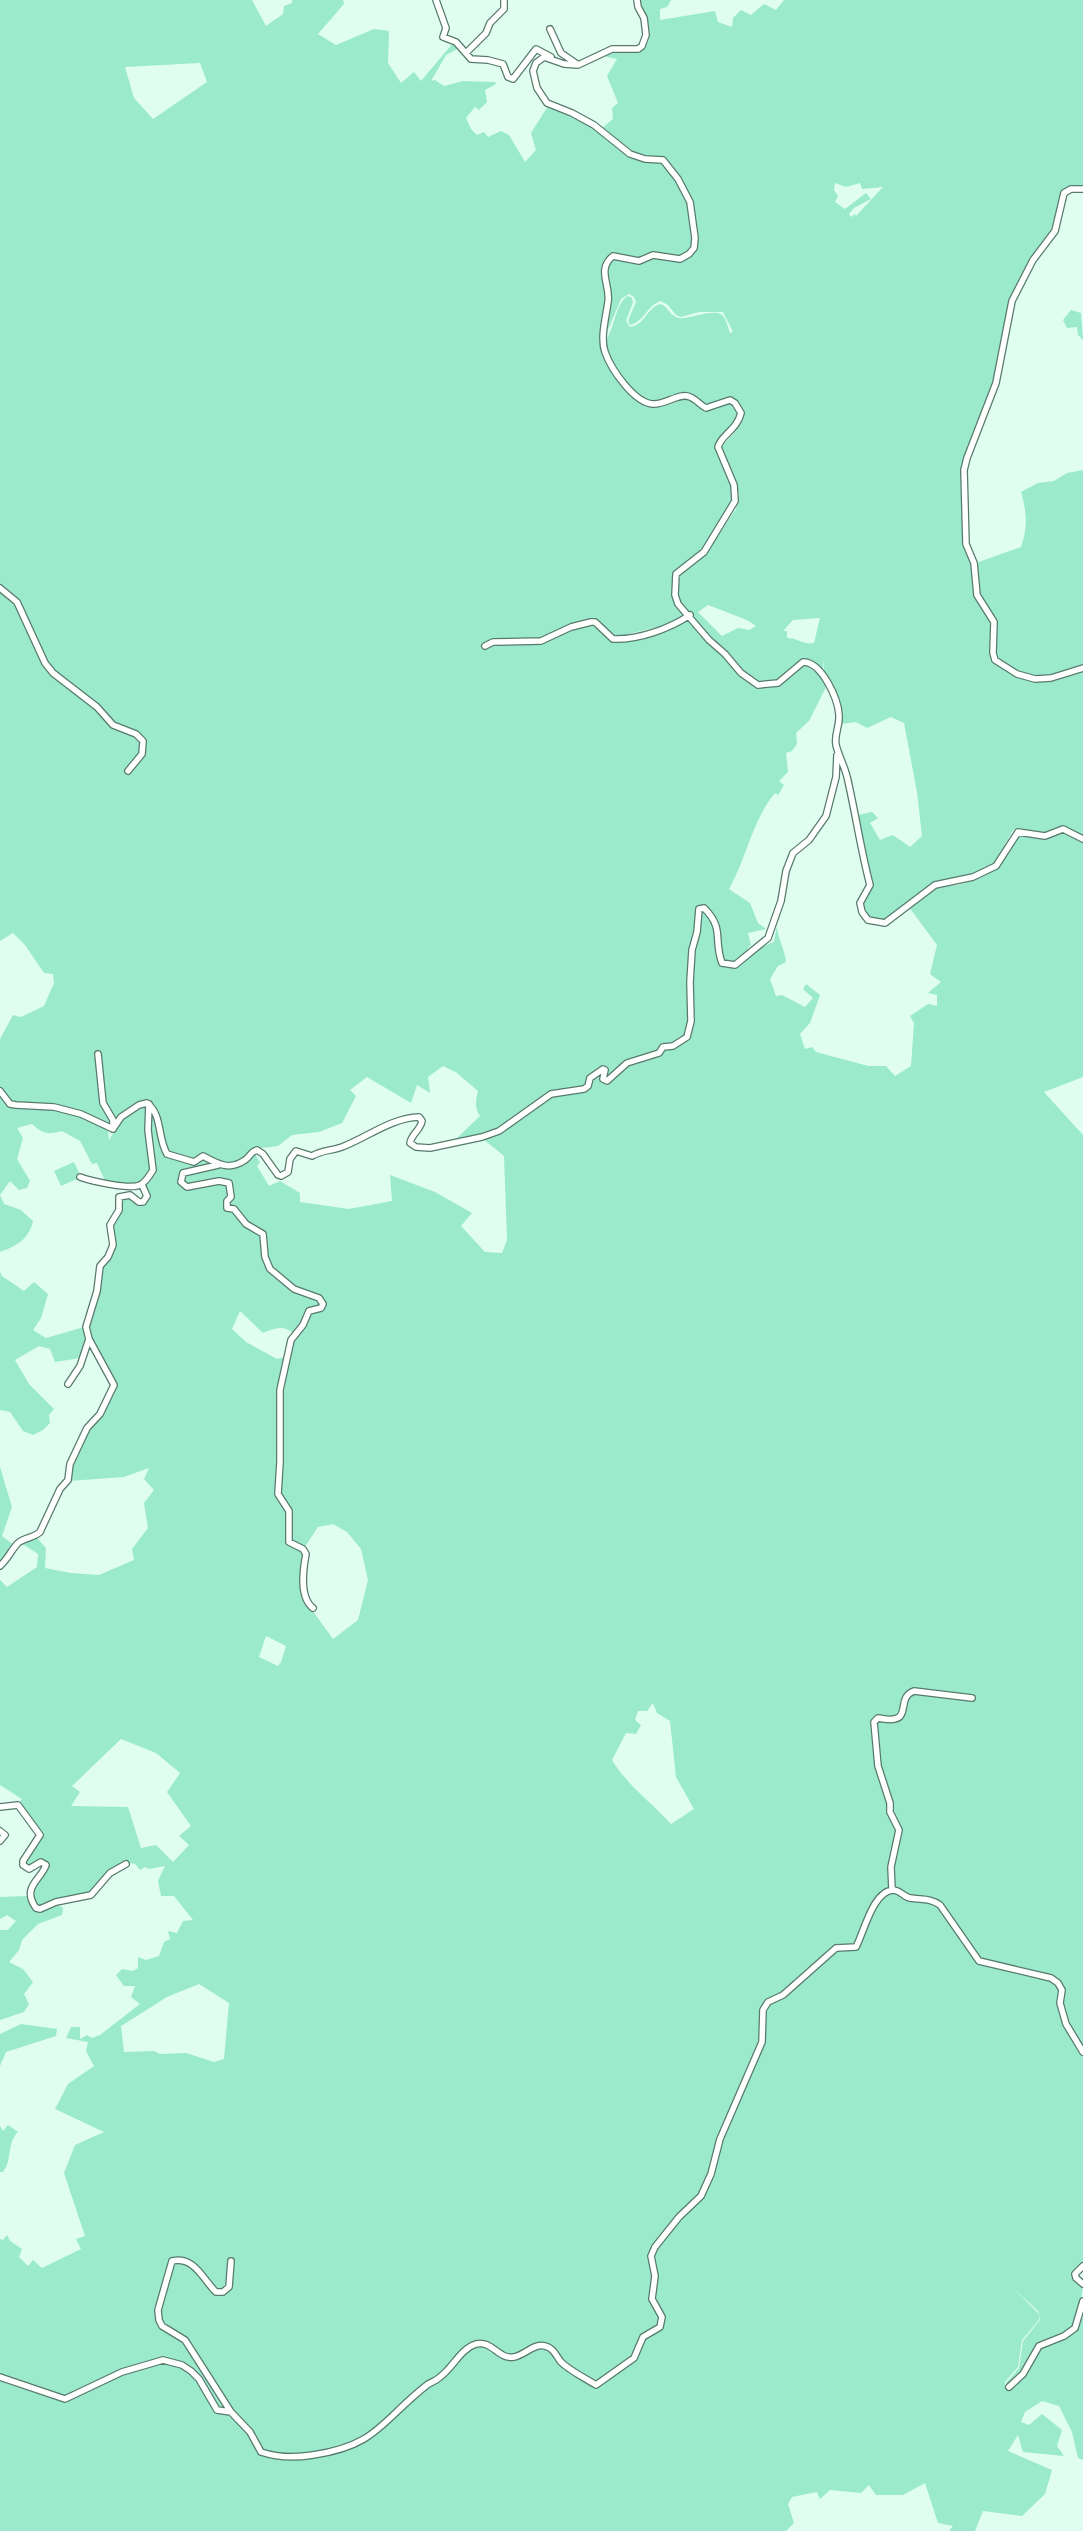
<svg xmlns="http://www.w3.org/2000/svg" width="1083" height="2531" viewBox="0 0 1083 2531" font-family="Raleway,sans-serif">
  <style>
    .green { fill: #9aeacb; fill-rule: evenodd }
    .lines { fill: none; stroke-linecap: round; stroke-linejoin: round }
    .minor-casing { stroke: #577a6c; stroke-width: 8 }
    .minor { stroke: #fff; stroke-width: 5.5 }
  </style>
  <rect width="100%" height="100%" fill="#dffef0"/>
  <!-- green -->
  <path class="green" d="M 0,0 L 252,0 L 266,26 L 283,14 L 284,6 L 292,3 L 292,0 L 343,0 L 344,4 L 318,34 L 336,45 L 374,29 L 389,31 L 388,63 L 401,83 L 414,72 L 421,81 L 453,43 L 459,48 L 446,55 L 431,81 L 435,80 L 444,86 L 463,81 L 495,82 L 496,84 L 485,90 L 487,102 L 479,110 L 475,107 L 466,118 L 471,129 L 477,135 L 484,132 L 488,137 L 501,131 L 509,135 L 525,162 L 536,150 L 531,133 L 548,106 L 593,128 L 629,156 L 662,163 C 684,185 695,216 692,247 L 679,256 C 671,256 662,252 653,252 C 645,252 640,259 632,258 C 624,257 618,250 610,255 C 594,265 605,283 606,297 C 608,311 600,327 601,342 C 602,363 630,405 652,407 C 663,408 675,402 685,399 C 707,403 695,420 727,403 L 731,404 L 738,413 C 735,428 718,433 715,447 L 731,486 L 732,500 L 702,551 L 673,573 L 673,595 L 686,616 L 674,623 L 616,637 L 655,635 L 688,618 L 707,643 L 723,656 L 739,675 L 758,688 L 780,685 L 804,665 L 818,673 L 826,687 L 809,721 L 796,733 L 797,744 L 792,751 L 786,753 L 788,772 L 779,781 L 784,785 L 778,795 L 775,793 C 752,821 747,857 729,889 L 750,903 L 758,923 L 766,929 L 748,933 L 751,945 L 748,948 L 748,953 L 735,963 L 723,961 C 714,937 728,929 705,906 L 701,906 L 696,911 L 689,1021 L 685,1036 L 659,1050 L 626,1061 L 606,1080 L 606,1068 L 584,1087 L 551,1092 L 498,1130 L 454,1141 L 480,1116 C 474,1108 476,1099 478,1091 L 457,1073 L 443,1066 L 428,1077 L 430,1093 L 417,1085 L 411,1103 L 367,1077 L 350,1090 L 356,1096 L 342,1123 L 319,1132 L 292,1135 L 278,1146 L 254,1149 L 246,1158 L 233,1165 L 218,1164 L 211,1159 L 193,1160 L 168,1152 L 158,1113 L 148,1101 L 116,1124 L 105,1103 L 100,1057 L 101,1103 L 111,1121 L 111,1127 L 82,1113 L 11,1102 L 0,1089 L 0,1039 L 13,1015 L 21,1017 L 44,1006 L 54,983 L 53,974 L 44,973 L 25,945 L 13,933 L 0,941 L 0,590 L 16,603 L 43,663 L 96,708 L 106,721 L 135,736 L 141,742 L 141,753 L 125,772 L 127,774 C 136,764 147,754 144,740 L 114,724 L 54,672 L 46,662 L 19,601 L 0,586 ZM 200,63 L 207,82 L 153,119 L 134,98 L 125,67 Z
    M 640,0 L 671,0 L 667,7 L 660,9 L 660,20 L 715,11 L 718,22 L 732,27 L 733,18 L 741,10 L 751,15 L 764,4 L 776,10 L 784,0 L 1083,0 L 1083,187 L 1062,193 L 1054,230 L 1031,259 L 1010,300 L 994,382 L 965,458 L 964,544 L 973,564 L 976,596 L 992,623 L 990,640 L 994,661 L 1035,681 L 1083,670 L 1083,836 L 1063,827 L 1045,833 L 1020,828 L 1013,830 L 994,864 L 972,875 L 934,883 L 886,918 L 879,921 C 869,917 865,913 863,903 L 872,888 L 858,815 L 872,812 L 878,818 L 870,823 L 880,840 L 893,835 L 910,847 L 922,836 L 917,792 L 904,723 L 891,717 L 867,728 L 856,722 L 841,724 L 840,706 L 824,671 L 823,658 L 823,670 L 813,662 L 803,659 L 777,680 L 759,682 L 743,670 L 727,652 L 711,640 L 681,603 L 678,594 L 679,575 L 706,554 L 736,509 L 739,493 L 721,447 L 736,431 L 744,413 C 740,404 737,399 727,397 L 709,405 C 700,404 696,393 686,393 C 675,392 664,403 653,402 C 635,399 613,367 607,351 C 604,343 608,337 611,330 C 615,320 618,301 628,296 L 632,298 L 633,302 L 626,321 L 630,327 C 645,325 647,307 661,304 C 668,307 671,317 679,318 C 689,320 713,308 722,315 C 726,317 728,328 730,333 L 733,332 L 723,312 L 699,312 L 681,317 L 676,315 L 668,305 L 661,301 C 647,305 644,322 630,325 L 628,321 L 636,302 L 634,297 L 629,294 L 621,299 L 607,332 L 612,297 L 606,277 L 611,261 L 617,259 L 628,263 L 639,264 L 653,257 L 681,262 L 695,252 C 700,244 697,234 696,225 C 692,198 685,177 665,158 L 645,156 L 632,151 L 602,128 L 613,119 L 612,108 L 618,103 L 607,76 L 617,59 L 603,56 C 627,46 658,62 647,19 C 645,12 640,7 640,0 ZM 835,183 L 846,187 L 860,183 L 862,189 L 883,187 L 856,216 L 855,214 L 851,217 L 849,214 L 854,208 L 871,199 L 866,193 L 845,209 L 835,202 L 838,196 L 834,190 ZM 708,605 L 747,620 L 756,626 L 749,630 L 738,628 L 722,636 L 698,612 ZM 820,618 L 814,643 C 803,645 798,638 787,638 L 787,631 L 783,631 L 793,620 Z
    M 1071,310 L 1081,313 L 1083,340 L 1078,335 L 1077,327 L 1067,328 L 1063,320 Z
    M 1083,470 L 1083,666 L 1051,676 L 1035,678 L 1018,673 L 997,659 L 994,653 L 996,627 L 979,595 L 976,563 L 1021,547 C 1028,527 1027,513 1021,492 L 1038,483 L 1054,481 L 1067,473 Z
    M 1063,832 L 1083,843 L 1083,1077 L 1044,1092 L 1083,1135 L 1083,2049 L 1067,2023 L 1062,2002 L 1064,1990 L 1059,1982 L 1052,1977 L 980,1959 L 941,1904 L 931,1898 L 909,1896 L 894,1889 L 893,1867 L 900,1830 L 892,1811 L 892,1803 L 880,1765 L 876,1721 C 899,1721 904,1725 907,1699 L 914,1693 L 951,1699 L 972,1700 L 973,1698 L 913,1690 C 900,1695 906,1706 900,1716 L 896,1718 L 878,1717 L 872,1722 L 876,1766 L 889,1804 L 888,1812 L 897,1830 L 890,1866 L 890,1889 L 875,1900 L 855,1946 L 835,1947 L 782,1993 L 767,2001 L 761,2009 L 760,2041 L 719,2139 L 711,2170 L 700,2195 L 678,2216 L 654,2246 L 649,2255 L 653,2276 L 650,2290 L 650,2300 L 660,2317 L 658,2326 L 641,2336 L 633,2357 L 596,2383 L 562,2361 L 555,2350 L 547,2345 L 537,2344 L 515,2355 L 508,2355 L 492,2345 L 483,2342 L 475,2343 L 466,2347 L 440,2376 L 427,2384 L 373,2433 L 356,2443 L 331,2451 L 286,2457 L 262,2451 L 258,2447 L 252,2432 L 232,2411 L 186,2339 L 163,2325 L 160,2310 L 168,2280 L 165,2279 L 157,2309 L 157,2321 L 161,2327 L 184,2342 L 228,2410 L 215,2406 C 203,2384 189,2354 158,2360 C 147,2361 139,2367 128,2368 L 65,2398 L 0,2375 L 0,2239 L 3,2240 L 7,2235 L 10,2241 L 22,2249 L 19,2257 L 28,2266 L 33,2260 L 42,2268 L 81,2249 L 76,2239 L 85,2236 L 64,2173 L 75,2145 L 104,2132 L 55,2109 L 68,2084 L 94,2066 L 86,2051 L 88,2042 L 66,2038 L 71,2027 L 80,2027 L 80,2039 L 87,2035 L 92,2038 L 100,2035 L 140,2004 L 131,1997 L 135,1986 L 124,1986 L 116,1975 L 122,1969 L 133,1971 L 138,1968 L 138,1957 L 146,1960 L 159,1956 L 164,1942 L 170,1939 L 168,1931 L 177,1933 L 183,1921 L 193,1920 L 174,1896 L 161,1896 L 158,1881 L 165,1866 L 149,1869 L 145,1867 L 140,1870 L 135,1864 L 125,1862 L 109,1871 L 91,1894 L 37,1906 C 23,1887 44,1880 48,1865 L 43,1860 L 29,1867 L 25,1861 L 42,1835 L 19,1803 L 22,1799 L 0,1785 L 0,1580 L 7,1587 L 37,1567 L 38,1554 L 21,1543 L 37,1538 L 46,1548 L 45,1568 L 71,1573 L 99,1575 L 134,1560 L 132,1549 L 148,1528 L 144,1503 L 154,1490 L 144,1479 L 149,1468 L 124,1477 L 69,1481 C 70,1468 81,1437 90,1427 C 101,1413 111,1402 116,1385 L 91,1338 L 88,1327 L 99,1291 L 102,1267 L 110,1258 L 114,1245 L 112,1225 L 120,1211 L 121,1198 L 129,1197 L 138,1203 L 143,1203 L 149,1196 L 144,1185 L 155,1171 L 150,1130 L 151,1109 C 161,1121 157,1140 166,1155 L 194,1163 L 203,1158 L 214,1164 L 183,1171 L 179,1178 L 182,1186 C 196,1195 213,1178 228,1184 L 229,1196 L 226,1200 L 226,1209 L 234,1210 L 238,1218 L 262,1235 C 265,1243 262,1250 264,1258 C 270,1284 302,1289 321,1301 L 320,1306 C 305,1306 302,1323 293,1333 C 284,1325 274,1328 263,1333 L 240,1311 L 232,1329 L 246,1342 L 277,1359 L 285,1357 L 279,1391 L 279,1463 L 276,1495 L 287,1507 L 287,1542 L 298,1548 L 304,1554 L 302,1569 L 304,1599 L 333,1639 L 358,1620 L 368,1580 L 361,1549 L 347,1532 L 333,1524 L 318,1527 L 304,1548 L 293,1543 L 289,1538 L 290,1506 L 279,1494 C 283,1452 280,1410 287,1368 C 288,1359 289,1350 292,1341 C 297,1331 306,1324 310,1312 L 322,1310 L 325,1304 L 324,1299 L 295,1287 L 271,1267 L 267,1257 L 265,1233 L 240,1217 L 235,1208 L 228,1207 L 228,1201 L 232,1197 L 230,1182 L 218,1179 L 187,1185 L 183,1181 L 184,1174 L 218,1167 L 234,1168 L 248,1160 L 254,1152 L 260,1163 L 257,1166 L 269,1186 L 280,1181 L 300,1193 L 300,1202 L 349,1209 L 392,1201 L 390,1175 L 435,1192 L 472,1213 L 461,1226 L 485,1252 L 502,1253 L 507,1240 L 504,1156 L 483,1139 L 500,1133 L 552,1096 L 585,1090 L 590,1086 L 591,1079 L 603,1071 L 601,1080 L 608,1083 L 628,1064 L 660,1055 L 663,1049 L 673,1047 L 688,1038 L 693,1022 L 692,982 L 700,910 L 703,909 C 725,931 710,943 721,964 L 736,967 L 761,947 L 774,942 L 777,926 C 778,939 785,950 786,962 L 778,966 L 770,979 L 776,996 L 782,995 L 805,1007 L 813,998 L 803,989 L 806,984 L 820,995 L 810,1023 L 800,1034 L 805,1049 L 812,1047 L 816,1052 L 868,1066 L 886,1066 L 895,1076 L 911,1066 L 914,1023 L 910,1016 L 928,1004 L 937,1006 L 937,995 L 928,993 L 941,982 L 930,974 L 937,945 L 909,907 C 919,900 931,888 942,885 C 947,884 952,886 958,885 C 990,877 1006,867 1017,835 L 1045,839 ZM 266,1636 L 286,1646 L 281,1662 L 278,1666 L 259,1657 ZM 653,1703 L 657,1713 L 670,1721 L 676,1777 L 694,1809 L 671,1824 C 651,1802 627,1785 612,1760 L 626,1733 L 636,1734 L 641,1725 L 635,1720 L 638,1711 L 647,1711 ZM 121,1739 L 156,1753 L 180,1773 L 167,1792 L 191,1826 L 179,1836 L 189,1845 L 173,1862 L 156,1845 L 141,1848 L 128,1807 L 71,1806 L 80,1792 L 72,1786 ZM 199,1984 L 229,2003 L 224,2059 L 214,2062 L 186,2053 L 160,2054 L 154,2051 L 124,2052 L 121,2026 L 167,1997 Z
    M 0,1093 C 26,1117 25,1104 54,1109 C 74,1112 91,1121 108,1130 L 109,1140 C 119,1125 127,1109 147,1105 L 152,1170 C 134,1191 130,1185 105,1181 L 97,1163 L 92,1164 L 80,1141 L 62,1131 C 48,1135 43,1134 32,1124 L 17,1128 L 23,1138 L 17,1159 L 30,1181 L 27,1188 L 19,1190 L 10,1181 L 0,1195 L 4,1204 L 21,1210 L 33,1221 C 29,1239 17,1246 0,1252 Z
    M 74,1162 L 80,1175 L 79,1178 L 61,1186 L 54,1171 Z
    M 0,1272 L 2,1276 L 24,1291 L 34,1282 L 48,1294 L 41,1318 L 33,1330 L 46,1338 L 84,1327 L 87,1339 L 80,1358 L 55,1362 L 50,1349 L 39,1346 L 15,1360 L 29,1384 L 54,1409 L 49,1415 L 50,1423 L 43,1430 L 33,1435 L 23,1431 L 10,1412 L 0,1410 Z
    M 0,1467 L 12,1507 L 2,1536 L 14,1545 L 0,1564 Z
    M 893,1892 L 908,1899 L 930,1901 L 939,1906 L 979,1962 L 1050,1980 L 1060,1990 L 1058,2002 L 1064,2024 L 1083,2055 L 1083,2263 L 1073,2274 L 1074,2279 L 1083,2286 L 1080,2308 L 1073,2326 L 1063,2335 L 1038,2344 L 1021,2373 L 1007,2387 L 1006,2383 L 1019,2368 L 1023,2341 L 1040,2320 L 1039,2312 L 1013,2288 L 1040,2315 L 1039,2320 L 1022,2340 L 1018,2367 L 1005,2382 L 1005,2385 L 1010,2388 L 1024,2375 L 1040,2347 C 1065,2336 1074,2338 1083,2309 L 1083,2460 L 1078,2458 L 1072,2432 L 1059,2406 L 1042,2401 L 1025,2412 L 1021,2422 L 1029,2425 L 1042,2414 L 1062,2430 L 1057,2446 L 1064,2456 L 1023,2452 L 1018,2435 L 1008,2451 L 1052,2470 L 1045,2494 L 1022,2516 L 983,2511 L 975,2531 L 949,2531 L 953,2526 L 938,2523 L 925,2483 L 903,2495 L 876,2495 L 869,2485 L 861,2493 L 830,2490 L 820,2499 L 817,2492 L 792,2497 L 788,2504 L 794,2523 L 786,2531 L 0,2531 L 0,2379 L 64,2401 L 73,2399 L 123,2374 L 140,2370 L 156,2363 L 172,2363 L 181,2366 L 197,2380 L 216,2411 L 230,2413 L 249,2433 L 256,2449 L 260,2454 C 278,2460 294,2460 313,2457 C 372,2448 385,2425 427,2388 C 432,2384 438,2382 443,2378 C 453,2368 461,2351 475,2346 C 491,2341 498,2361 513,2359 C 524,2357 534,2345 545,2348 C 553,2350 555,2358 560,2364 C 570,2373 584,2380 595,2387 L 605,2383 L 636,2359 L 644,2338 L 662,2328 L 664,2317 L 654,2299 L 657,2275 L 652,2256 L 657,2247 L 681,2219 L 702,2197 L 713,2175 L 722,2140 L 764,2042 L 765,2010 L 769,2004 L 784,1996 L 837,1950 L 852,1950 L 858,1948 L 877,1902 Z
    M 29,1896 L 35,1909 L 57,1904 L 63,1908 L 62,1915 L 38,1924 L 22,1940 L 19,1950 L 9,1962 L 23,1969 L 33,1982 L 24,1994 L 29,2004 L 24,2012 L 0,2020 L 0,1930 L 8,1930 L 16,1921 L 7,1915 L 0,1919 L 0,1897 Z
    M 21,2024 L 57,2029 L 56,2036 L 6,2052 L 0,2066 L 0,2034 Z
    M 8,2125 L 18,2132 C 6,2144 13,2159 3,2172 L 0,2172 L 0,2126 L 3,2131 Z"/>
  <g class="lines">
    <defs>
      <path id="minor" d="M 436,0 L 446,28 L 443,37 L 456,42 L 471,59 L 488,60 L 503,64 L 508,77 L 513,79 L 536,49 L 551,57
        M 637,0 L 638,7 L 644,18 L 646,35 L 642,46 L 638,49 L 612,49 L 578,65 L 564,64 L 544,57 L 536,63 L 533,71 L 537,88 L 547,103 L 572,113 L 594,125 L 630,154 L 645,159 L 663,160 L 678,179 L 690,202 L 695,238 L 694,248 L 689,254 L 680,259 L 653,255 L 639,261 L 613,256 C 596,270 611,285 608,302 C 606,317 600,338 605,352 C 611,369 634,403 653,404 C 665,405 680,392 690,397 C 696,399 700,405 706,408 L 730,400 L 735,403 L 741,413 C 737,430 721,435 718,447 L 734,485 L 735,501 L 704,552 L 676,574 L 675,595 L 678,604 L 709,640 L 725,654 L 741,673 L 758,685 L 778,683 L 803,662 C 822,662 838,699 839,715 C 840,726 834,734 836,745 C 839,757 846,769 848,781 C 856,816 861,851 870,885 L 860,903 L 862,912 L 868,920 L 885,923 L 935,885 L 973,877 L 996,866 L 1018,832 L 1045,836 L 1063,829 L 1083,839
        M 550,29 L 561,53 L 577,64
        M 466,53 L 486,33 L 490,23 L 504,9 L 504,0
        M 1083,189 L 1071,189 L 1064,193 L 1055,231 L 1033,260 L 1012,301 L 996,383 L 967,458 L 964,470 L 966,544 L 974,563 L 977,595 L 994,622 L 993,653 L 995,660 L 1017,674 L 1035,679 L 1051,678 L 1083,668
        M 0,588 L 17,602 L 45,663 L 53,673 L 97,707 L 113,725 L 136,734 L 143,741 L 142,754 L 128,771
        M 485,646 L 493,642 L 541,641 L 571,627 L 591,622 L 595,622 L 613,639 C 638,640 669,629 690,615
        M 98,1054 L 103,1103 L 113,1120 L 113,1129
        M 0,1091 L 10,1104 L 16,1105 L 54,1107 L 81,1114 L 113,1129 L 121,1117 L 139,1105 L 147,1103 C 163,1116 157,1137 167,1154 L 194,1162 L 203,1156 C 218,1164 229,1171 245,1160 C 250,1157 250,1152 257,1150 L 263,1154 L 278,1175 L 281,1176 L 288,1172 L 290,1159 L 296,1151 L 312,1156 C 322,1150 331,1151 342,1147 C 368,1137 391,1118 419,1117 L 422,1121 C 420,1131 412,1133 410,1143 L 416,1147 L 430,1148 L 482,1137 L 499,1131 L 551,1094 L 584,1089 L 588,1086 L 590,1078 L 603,1069 L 605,1070 L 603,1079 L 607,1081 L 627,1063 L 659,1053 L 663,1047 L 673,1046 L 687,1037 L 691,1021 L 690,982 L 692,950 L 697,932 L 699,909 L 704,908 C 725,929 713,939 722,963 L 735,965 L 768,938 L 781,901 L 786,871 L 793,853 L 809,840 L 826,816 L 836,777 L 837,755
        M 218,1165 L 183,1173 L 181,1182 L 187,1187 L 219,1181 L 229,1183 L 231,1197 L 227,1201 L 227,1208 L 234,1209 L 246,1224 L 263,1234 L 265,1257 L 270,1269 L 294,1289 L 319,1298 L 323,1304 L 321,1308 L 309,1311 L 303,1325 L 291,1340 L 280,1390 L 280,1462 L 278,1494 L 289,1511 L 289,1542 L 303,1549 L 306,1554 C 303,1570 299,1597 313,1608
        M 80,1177 C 91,1181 130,1190 140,1185 C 145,1183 150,1175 153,1170 L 148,1130 L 149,1104
        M 68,1384 L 80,1366 L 89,1339
        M 0,1566 C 8,1559 12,1549 18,1543 C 25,1537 34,1538 40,1532 L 60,1489 L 68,1480 L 70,1464 L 87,1428 L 100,1414 L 114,1385 L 89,1339 L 86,1327 L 97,1291 L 100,1266 L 108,1257 L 113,1245 L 110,1225 L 119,1210 L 119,1197 L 130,1195 L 139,1202 L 143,1202 L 147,1196 L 142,1185
        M 0,1807 L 18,1805 L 40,1835 L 23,1861 L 23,1865 L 29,1869 L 41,1862 L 46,1865 C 41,1880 21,1887 36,1908 L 40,1909 L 56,1902 L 91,1895 L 110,1873 L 126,1864
        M 0,1831 L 5,1835 L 0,1841
        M 892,1890 L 891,1867 L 899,1830 L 890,1812 L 890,1803 L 878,1766 L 874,1722 L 878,1718 C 917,1726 893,1699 914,1691 L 972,1698
        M 231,2261 L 229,2287 L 223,2292 L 216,2292 C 203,2280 195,2256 172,2261 L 158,2310 L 159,2320 L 162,2326 L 185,2340 L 231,2412 L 250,2432 L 261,2452 C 279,2458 295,2458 313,2455 C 377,2446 382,2420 427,2385 C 431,2382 436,2381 440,2377 C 453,2368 460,2349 476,2344 C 492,2340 499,2360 514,2357 C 525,2355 534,2343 545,2346 C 554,2348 556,2356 561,2362 C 570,2371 585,2378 596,2385 L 634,2358 L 643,2337 L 660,2327 L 662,2317 L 652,2299 L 655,2276 L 651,2256 L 655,2247 L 679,2217 L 701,2196 L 711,2174 L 720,2139 L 762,2042 L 763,2010 L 768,2002 L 783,1995 L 836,1948 L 856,1947 C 864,1932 873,1891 893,1890 C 900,1890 904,1897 910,1898 C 922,1900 930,1898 940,1905 L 979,1961 L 1051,1978 L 1058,1983 L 1062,1990 L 1060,2003 L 1066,2024 L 1083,2052
        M 1083,2266 L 1075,2274 L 1076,2278 L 1083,2284
        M 0,2377 L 65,2399 L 122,2372 L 163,2360 L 182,2365 L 191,2371 L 199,2379 L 217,2410 L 231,2412
        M 1009,2387 L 1023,2374 L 1039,2346 L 1064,2336 L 1075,2328 L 1083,2301"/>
    </defs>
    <!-- minor casing -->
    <use href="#minor" class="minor-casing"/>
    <!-- minor -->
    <use href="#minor" class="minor"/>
  </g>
</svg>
